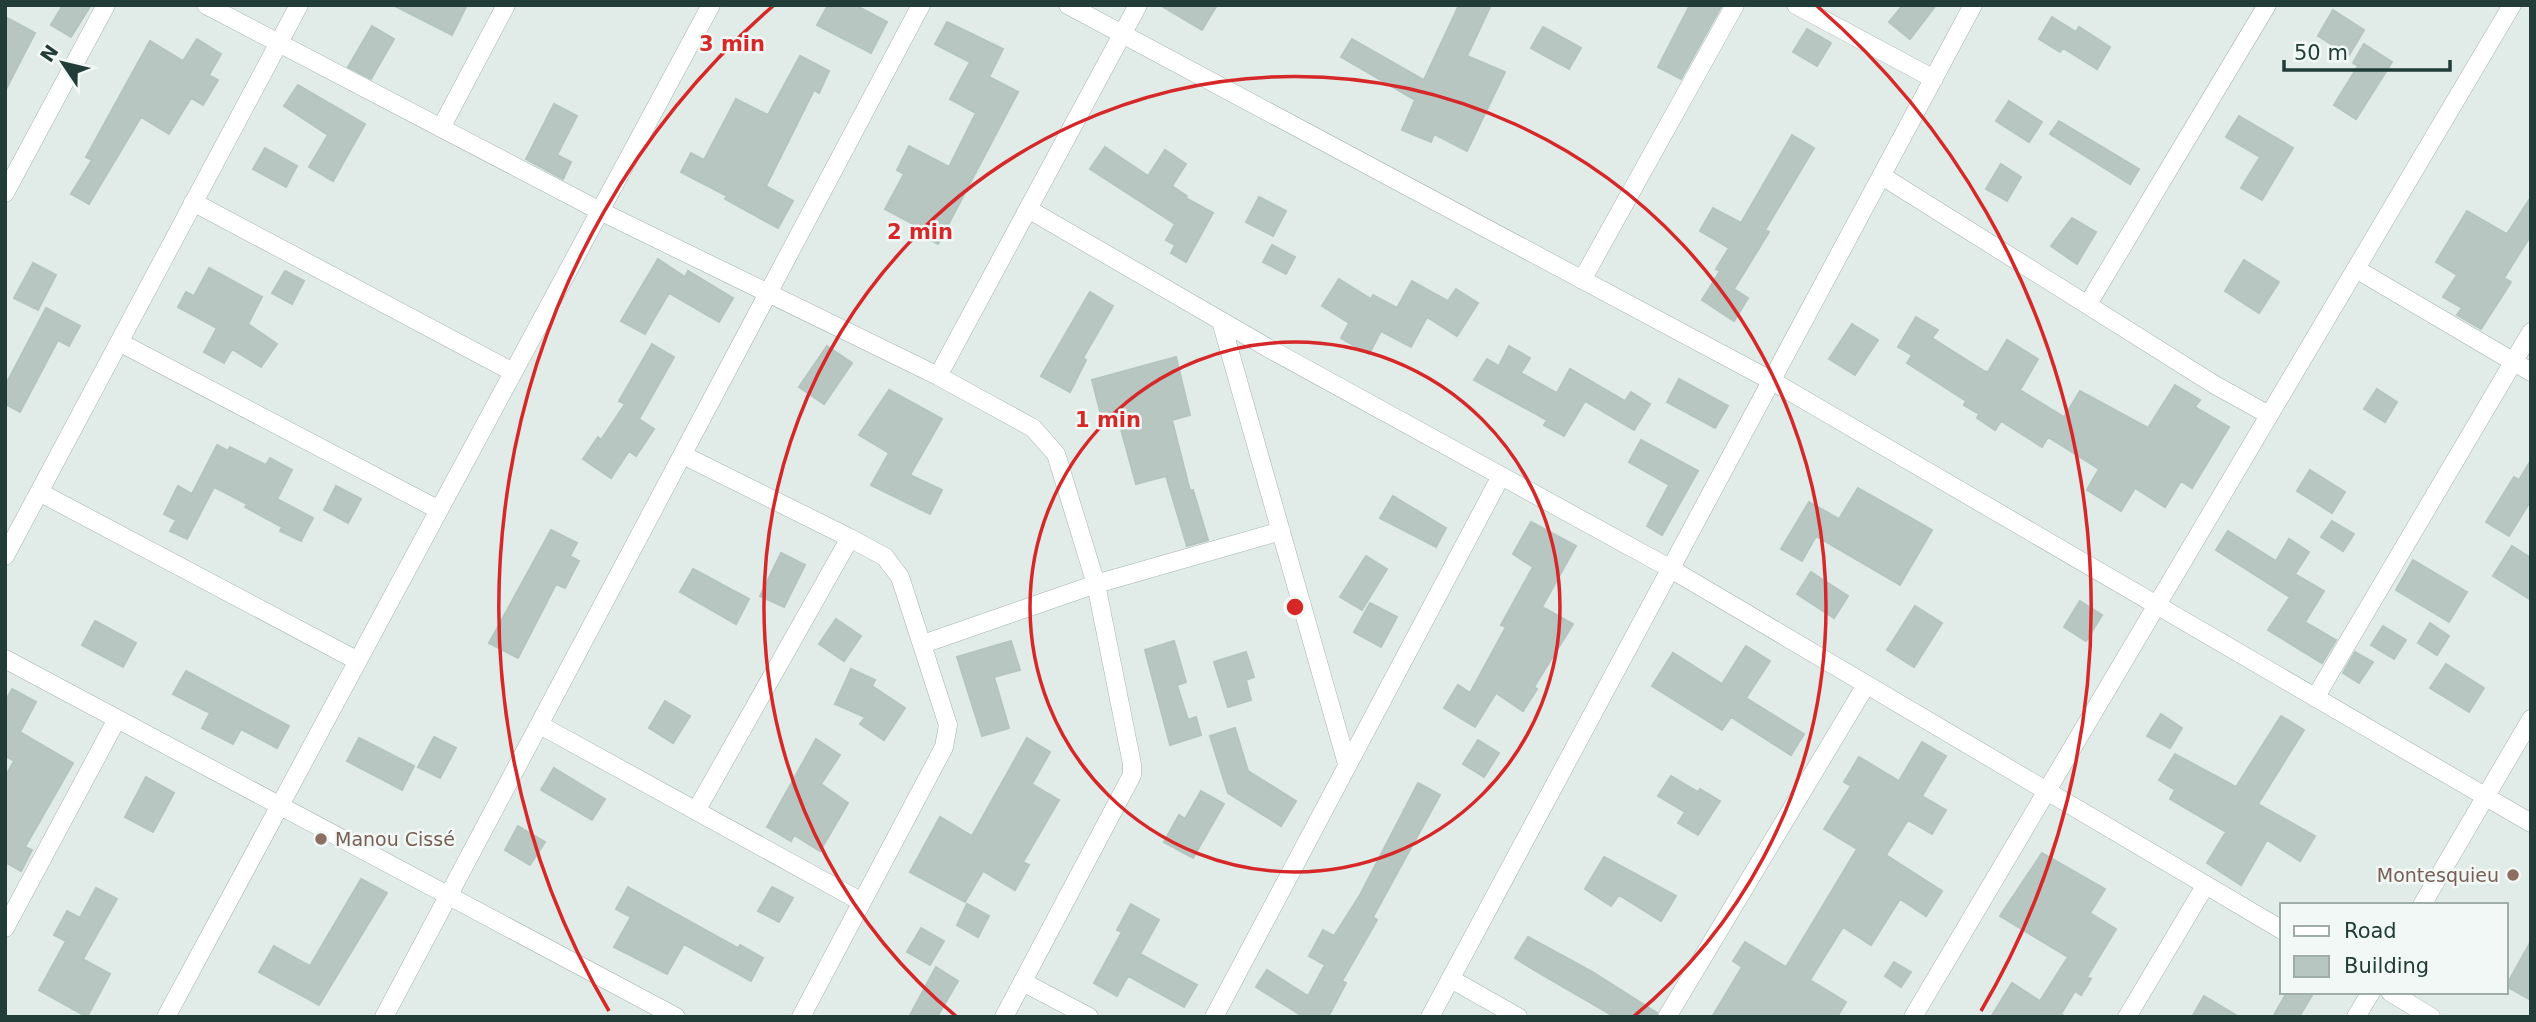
<svg xmlns="http://www.w3.org/2000/svg" width="2536" height="1022" viewBox="0 0 2536 1022" font-family="'DejaVu Sans',sans-serif">
  <style>
    .building { fill: #b7c6c1; stroke: #b4c5bf; stroke-width: 2 }
    .lines { fill: none; stroke-linecap: round; stroke-linejoin: round }
    .minor-casing { stroke: #a4b3af; stroke-width: 19 }
    .minor { stroke: #fff; stroke-width: 18 }
    .ring { fill: none; stroke: #d62828; stroke-width: 3.5 }
    .education-dot { fill: #8d6e63; stroke: #f2f8f5; stroke-width: 2.5 }
    .labels { text-anchor: middle; stroke-width: 5; stroke-linejoin: round; paint-order: stroke }
    .education-label { font-size: 19px; fill: #785e54; stroke: #f2f8f5; text-anchor: start }
    .centre { fill: #d62828; stroke: #f2f8f5; stroke-width: 3.5 }
    .ring-label { font-size: 21px; text-anchor: middle; font-weight: bold; fill: #d62828; stroke: #f2f8f5; stroke-width: 5; stroke-linejoin: round; paint-order: stroke }
  </style>
  <rect width="100%" height="100%" fill="#e1ebe8"/>
  <!-- building -->
  <path class="building" d="M 63,5 L 91,5 L 71,37 L 51,25 Z
    M 393,5 L 467,5 L 452,35 Z
    M 828,5 L 855,5 L 887,22 L 871,53 L 817,25 Z
    M 1160,5 L 1217,5 L 1202,30 Z
    M 1459,5 L 1491,5 L 1467,56 L 1505,72 L 1467,151 L 1434,134 L 1431,142 L 1402,130 L 1415,100 L 1341,57 L 1352,39 L 1424,80 Z
    M 1690,5 L 1722,5 L 1681,79 L 1658,67 Z
    M 1903,5 L 1936,5 L 1910,39 L 1889,22 Z
    M 2333,10 L 2364,30 L 2349,55 L 2318,36 Z
    M 5,17 L 35,33 L 5,91 Z
    M 2052,17 L 2076,32 L 2079,27 L 2110,47 L 2097,69 L 2063,48 L 2060,52 L 2039,39 Z
    M 947,22 L 1003,49 L 989,77 L 1018,92 L 938,244 L 912,231 L 915,225 L 885,209 L 904,174 L 897,170 L 909,146 L 949,167 L 976,113 L 950,99 L 970,62 L 935,44 Z
    M 372,26 L 394,39 L 371,79 L 348,67 Z
    M 1543,27 L 1581,48 L 1569,69 L 1531,48 Z
    M 1807,29 L 1831,43 L 1817,66 L 1793,52 Z
    M 197,39 L 221,54 L 209,75 L 218,80 L 203,105 L 191,98 L 169,134 L 141,117 L 89,204 L 71,194 L 92,160 L 86,157 L 150,41 L 183,61 Z
    M 2364,44 L 2392,62 L 2356,119 L 2334,105 L 2358,66 L 2353,63 Z
    M 800,56 L 829,71 L 819,93 L 814,90 L 766,186 L 793,201 L 778,228 L 725,199 L 727,196 L 681,172 L 691,153 L 704,160 L 736,99 L 768,115 Z
    M 298,85 L 365,124 L 333,181 L 309,167 L 328,135 L 284,106 Z
    M 2009,101 L 2042,122 L 2029,142 L 1996,121 Z
    M 554,104 L 577,116 L 557,155 L 571,162 L 563,179 L 526,159 Z
    M 2239,116 L 2293,148 L 2262,200 L 2241,188 L 2260,157 L 2226,137 Z
    M 2059,121 L 2139,169 L 2130,184 L 2050,134 Z
    M 1792,135 L 1814,148 L 1765,230 L 1769,232 L 1734,289 L 1748,298 L 1734,321 L 1702,300 L 1720,271 L 1716,269 L 1729,248 L 1700,231 L 1713,208 L 1741,223 Z
    M 1105,147 L 1148,176 L 1165,150 L 1186,164 L 1172,186 L 1187,196 L 1186,198 L 1213,213 L 1186,262 L 1171,253 L 1175,245 L 1166,240 L 1175,224 L 1090,169 Z
    M 265,148 L 297,166 L 286,187 L 253,169 Z
    M 2001,164 L 2021,177 L 2007,201 L 1986,189 Z
    M 1259,197 L 1286,211 L 1273,236 L 1246,222 Z
    M 2531,197 L 2531,235 L 2504,278 L 2511,282 L 2481,329 L 2457,315 L 2462,308 L 2443,297 L 2457,275 L 2436,262 L 2467,211 L 2507,234 Z
    M 2072,218 L 2096,232 L 2077,264 L 2051,246 Z
    M 1272,245 L 1295,257 L 1286,274 L 1263,262 Z
    M 658,259 L 685,277 L 688,271 L 733,298 L 719,322 L 669,293 L 645,334 L 621,321 Z
    M 2244,260 L 2279,282 L 2259,313 L 2225,291 Z
    M 33,263 L 56,275 L 38,310 L 14,298 Z
    M 209,268 L 262,297 L 248,324 L 277,344 L 261,367 L 232,349 L 224,363 L 204,352 L 217,328 L 178,307 L 186,292 L 194,296 Z
    M 285,271 L 304,281 L 292,304 L 272,293 Z
    M 1339,279 L 1371,299 L 1373,295 L 1397,308 L 1412,281 L 1448,301 L 1456,289 L 1478,303 L 1457,336 L 1427,317 L 1411,347 L 1381,331 L 1369,354 L 1341,338 L 1349,323 L 1322,306 Z
    M 1090,292 L 1113,306 L 1083,358 L 1086,360 L 1070,392 L 1041,376 Z
    M 46,308 L 80,326 L 69,346 L 58,340 L 20,412 L 5,404 L 5,386 Z
    M 1916,317 L 1938,330 L 1932,338 L 1984,371 L 1988,372 L 2007,340 L 2038,359 L 2020,390 L 2064,417 L 2080,391 L 2148,428 L 2175,385 L 2200,400 L 2195,407 L 2229,427 L 2192,488 L 2181,481 L 2165,507 L 2135,488 L 2121,511 L 2087,490 L 2099,469 L 2048,437 L 2042,447 L 2001,421 L 1995,430 L 1977,418 L 1979,414 L 1964,405 L 1966,401 L 1907,363 L 1912,355 L 1898,347 Z
    M 1852,324 L 1878,340 L 1855,375 L 1829,359 Z
    M 652,344 L 674,357 L 639,419 L 654,429 L 636,456 L 629,451 L 611,478 L 583,459 L 598,437 L 601,440 L 625,404 L 619,401 Z
    M 827,346 L 852,363 L 824,404 L 799,387 Z
    M 1509,346 L 1530,358 L 1521,373 L 1557,393 L 1570,369 L 1625,401 L 1631,392 L 1650,404 L 1634,430 L 1585,401 L 1564,436 L 1544,425 L 1547,420 L 1474,380 L 1487,359 L 1499,366 Z
    M 1176,357 L 1190,415 L 1172,420 L 1190,491 L 1193,490 L 1208,540 L 1187,546 L 1166,476 L 1136,484 L 1116,411 L 1101,415 L 1092,380 Z
    M 1679,379 L 1728,406 L 1715,428 L 1667,402 Z
    M 2377,389 L 2397,402 L 2385,422 L 2364,409 Z
    M 889,390 L 942,419 L 910,475 L 942,490 L 930,514 L 871,485 L 889,453 L 859,435 Z
    M 1641,440 L 1698,471 L 1662,535 L 1647,526 L 1669,485 L 1629,462 Z
    M 217,445 L 228,451 L 230,447 L 266,465 L 270,458 L 292,470 L 277,499 L 313,518 L 301,541 L 280,531 L 282,527 L 245,507 L 247,504 L 214,487 L 187,539 L 170,531 L 176,520 L 164,514 L 178,486 L 192,494 Z
    M 2531,460 L 2531,500 L 2509,536 L 2486,522 L 2514,477 L 2519,480 Z
    M 2310,470 L 2345,492 L 2332,513 L 2297,491 Z
    M 336,486 L 361,499 L 348,523 L 324,510 Z
    M 1858,488 L 1932,530 L 1900,585 L 1816,536 L 1802,561 L 1781,549 L 1809,502 L 1839,519 Z
    M 1393,496 L 1446,528 L 1436,547 L 1380,518 Z
    M 2332,521 L 2354,534 L 2343,551 L 2321,537 Z
    M 1531,522 L 1576,546 L 1542,607 L 1573,624 L 1534,687 L 1537,689 L 1523,711 L 1496,693 L 1475,727 L 1444,708 L 1458,685 L 1470,693 L 1506,627 L 1501,625 L 1533,567 L 1513,554 Z
    M 551,530 L 577,543 L 570,556 L 579,561 L 565,588 L 556,584 L 518,658 L 489,643 Z
    M 2228,531 L 2276,561 L 2289,539 L 2309,552 L 2295,574 L 2324,591 L 2305,622 L 2336,640 L 2322,663 L 2268,630 L 2290,597 L 2216,550 Z
    M 2512,546 L 2531,558 L 2531,600 L 2493,576 Z
    M 781,553 L 805,565 L 784,607 L 760,596 Z
    M 1366,556 L 1387,569 L 1362,610 L 1340,597 Z
    M 2413,560 L 2467,592 L 2449,622 L 2396,590 Z
    M 693,569 L 749,599 L 736,624 L 680,592 Z
    M 1811,572 L 1848,596 L 1834,618 L 1797,594 Z
    M 2080,601 L 2102,615 L 2086,641 L 2064,627 Z
    M 1370,603 L 1397,617 L 1381,647 L 1354,632 Z
    M 1915,606 L 1942,623 L 1914,667 L 1887,650 Z
    M 836,619 L 861,636 L 844,661 L 819,644 Z
    M 95,621 L 136,643 L 123,667 L 82,645 Z
    M 2430,623 L 2449,636 L 2437,655 L 2418,643 Z
    M 2383,626 L 2406,640 L 2394,659 L 2371,645 Z
    M 1011,641 L 1020,670 L 994,677 L 1009,728 L 982,736 L 957,657 Z
    M 1174,641 L 1186,682 L 1177,685 L 1188,720 L 1196,717 L 1201,735 L 1170,745 L 1145,650 Z
    M 1746,646 L 1770,661 L 1746,698 L 1804,734 L 1791,755 L 1731,717 L 1722,730 L 1652,686 L 1673,653 L 1722,684 Z
    M 1246,652 L 1254,677 L 1246,680 L 1251,700 L 1228,707 L 1214,662 Z
    M 2355,652 L 2373,662 L 2359,683 L 2343,673 Z
    M 2446,664 L 2484,688 L 2469,712 L 2430,688 Z
    M 851,669 L 875,680 L 872,686 L 905,708 L 884,740 L 860,724 L 865,717 L 835,704 Z
    M 186,671 L 289,726 L 277,748 L 241,729 L 233,744 L 202,728 L 210,713 L 173,694 Z
    M 12,689 L 36,702 L 20,732 L 73,763 L 25,847 L 32,850 L 21,871 L 5,862 L 5,777 L 14,761 L 7,757 L 5,759 L 5,702 Z
    M 665,701 L 690,716 L 673,743 L 649,728 Z
    M 2161,714 L 2182,728 L 2170,748 L 2147,736 Z
    M 2281,716 L 2304,730 L 2258,804 L 2315,836 L 2300,861 L 2267,840 L 2241,885 L 2207,863 L 2226,832 L 2170,799 L 2175,790 L 2159,780 L 2175,754 L 2236,787 Z
    M 1235,728 L 1248,771 L 1296,801 L 1281,826 L 1228,793 L 1210,736 Z
    M 434,737 L 456,748 L 440,778 L 418,767 Z
    M 359,738 L 414,766 L 402,790 L 347,761 Z
    M 1027,738 L 1050,752 L 1032,784 L 1059,800 L 1023,862 L 1029,865 L 1015,890 L 983,871 L 965,902 L 910,872 L 940,817 L 972,836 Z
    M 816,739 L 840,755 L 821,784 L 848,803 L 820,851 L 794,835 L 791,841 L 767,827 Z
    M 1478,740 L 1499,753 L 1484,777 L 1463,764 Z
    M 1922,742 L 1946,756 L 1922,796 L 1946,810 L 1932,834 L 1908,820 L 1886,855 L 1942,891 L 1926,916 L 1900,899 L 1871,945 L 1843,927 L 1810,980 L 1846,1002 L 1837,1017 L 1712,1017 L 1742,967 L 1733,961 L 1745,942 L 1786,967 L 1857,849 L 1824,829 L 1851,786 L 1844,782 L 1859,757 L 1899,781 Z
    M 554,768 L 605,799 L 592,820 L 541,790 Z
    M 1671,776 L 1698,792 L 1700,789 L 1720,801 L 1698,835 L 1678,823 L 1685,812 L 1658,796 Z
    M 146,777 L 174,793 L 153,832 L 125,817 Z
    M 1418,783 L 1440,795 L 1373,917 L 1377,920 L 1342,981 L 1346,983 L 1328,1017 L 1304,1017 L 1256,987 L 1267,970 L 1308,996 L 1325,965 L 1309,956 L 1323,930 L 1334,936 L 1360,895 Z
    M 1201,791 L 1224,804 L 1193,858 L 1164,842 L 1179,815 L 1185,819 Z
    M 518,826 L 545,842 L 530,865 L 505,850 Z
    M 2042,853 L 2105,889 L 2090,913 L 2116,929 L 2087,977 L 2091,979 L 2081,995 L 2075,991 L 2061,1014 L 2066,1017 L 1991,1017 L 2012,983 L 2040,1001 L 2068,957 L 2000,916 Z
    M 1604,857 L 1676,896 L 1661,921 L 1619,895 L 1611,906 L 1585,889 Z
    M 361,879 L 387,893 L 319,1005 L 259,972 L 274,946 L 310,966 Z
    M 628,887 L 738,948 L 740,945 L 763,958 L 751,981 L 684,944 L 667,974 L 614,947 L 631,917 L 616,909 Z
    M 772,887 L 793,898 L 779,922 L 758,911 Z
    M 96,888 L 117,899 L 83,959 L 110,974 L 87,1017 L 39,990 L 66,941 L 54,935 L 67,911 L 80,918 Z
    M 967,904 L 989,916 L 978,937 L 957,925 Z
    M 1131,904 L 1159,920 L 1140,954 L 1197,985 L 1184,1007 L 1128,976 L 1117,996 L 1094,983 L 1122,932 L 1117,930 Z
    M 921,928 L 944,941 L 930,965 L 907,952 Z
    M 1528,937 L 1591,971 L 1657,1013 L 1656,1017 L 1615,1017 L 1534,970 L 1515,958 Z
    M 2531,941 L 2531,1000 L 2506,986 Z
    M 1894,962 L 1911,972 L 1901,987 L 1885,976 Z
    M 936,967 L 958,981 L 937,1017 L 909,1017 Z
    M 2287,992 L 2314,992 L 2299,1017 L 2273,1017 Z
    M 2204,996 L 2239,1017 L 2192,1017 Z"/>
  <g class="lines">
    <defs>
      <path id="minor" d="M 206,5 L 600,211 L 938,376 L 1033,428 L 1056,454 L 1096,584 L 1132,764 L 1132,775 L 1004,1017
        M 1068,5 L 1772,381 L 2531,823
        M 1796,5 L 1934,79
        M 441,128 L 506,5
        M 1882,176 L 2215,385 L 2269,415
        M 5,193 L 106,5
        M 193,202 L 513,372
        M 1028,209 L 1268,348 L 1671,569 L 2282,930
        M 2356,269 L 2531,372
        M 1582,280 L 1735,5
        M 2088,304 L 2267,5
        M 1221,321 L 1347,764
        M 119,342 L 439,510
        M 938,376 L 1138,5
        M 683,455 L 850,538 L 885,557 L 900,577 L 948,725 L 944,747 L 801,1017
        M 39,492 L 358,661
        M 5,556 L 299,5
        M 923,644 L 1096,584 L 1281,531
        M 5,659 L 676,1017
        M 2315,698 L 2531,332
        M 540,725 L 860,901
        M 696,811 L 850,538
        M 2422,905 L 2531,719
        M 5,928 L 117,719
        M 1451,979 L 1518,1017
        M 1023,982 L 1089,1017
        M 2390,992 L 2431,1017
        M 166,1017 L 711,5
        M 384,1017 L 921,5
        M 1214,1017 L 1501,476
        M 1430,1017 L 1973,5
        M 1667,1017 L 1866,685
        M 1913,1017 L 2512,5
        M 2127,1017 L 2205,886
        M 2356,1017 L 2371,992"/>
    </defs>
    <!-- minor casing -->
    <use href="#minor" class="minor-casing"/>
    <!-- minor -->
    <use href="#minor" class="minor"/>
  </g>
  <!-- distance rings -->
  <g class="ring">
    <circle cx="1295" cy="607" r="265"/>
    <path d="M957 1017A531 531 0 1 1 1633 1017"/>
    <path d="M609 1011A796 796 0 0 1 773 6M1817 6A796 796 0 0 1 1981 1011"/>
  </g>
  <!-- markers -->
  <g class="education-dot">
    <circle cx="321" cy="839" r="7"/>
    <circle cx="2513" cy="875" r="7"/>
  </g>
  <g class="labels">
    <!-- education labels -->
    <g class="education-label">
      <text x="335" y="846">Manou Cissé</text>
      <text x="2499" y="882" text-anchor="end">Montesquieu</text>
    </g>
  </g>
  <circle cx="1295" cy="607" r="10" class="centre"/>
  <g class="ring-label">
    <text x="732" y="51">3 min</text>
    <text x="920" y="239">2 min</text>
    <text x="1108" y="427">1 min</text>
  </g>
  <!-- border -->
  <rect width="2536" height="1022" fill="none" stroke="#223c37" stroke-width="14"/>
  <!-- legend -->
  <rect x="2280" y="903" width="228" height="91" fill="#f2f8f5" stroke="#9fada9" stroke-width="2"/>
  <rect x="2294" y="926" width="35" height="10" fill="#ffffff" stroke="#9fada9" stroke-width="2"/>
  <text x="2344" y="938" font-size="21" fill="#223c37">Road</text>
  <rect x="2294" y="956" width="35" height="21" fill="#b7c6c1" stroke="#9fada9" stroke-width="2"/>
  <text x="2344" y="973" font-size="21" fill="#223c37">Building</text>
  <!-- north arrow -->
  <g transform="translate(63 63) rotate(305)" stroke="#f2f8f5" stroke-width="5" paint-order="stroke">
  <path d="M0-5L12 26L0 18L-12 26Z" fill="#223c37"/>
  <text y="-10" font-size="19" font-weight="bold" text-anchor="middle" fill="#223c37">N</text>
  </g>
  <!-- scale -->
  <path d="M2284 60v10h166v-10" fill="none" stroke="#223c37" stroke-width="3.5"/>
  <text x="2294" y="60" font-size="21" fill="#223c37" stroke="#f2f8f5" stroke-width="5" paint-order="stroke">50 m</text>
</svg>
